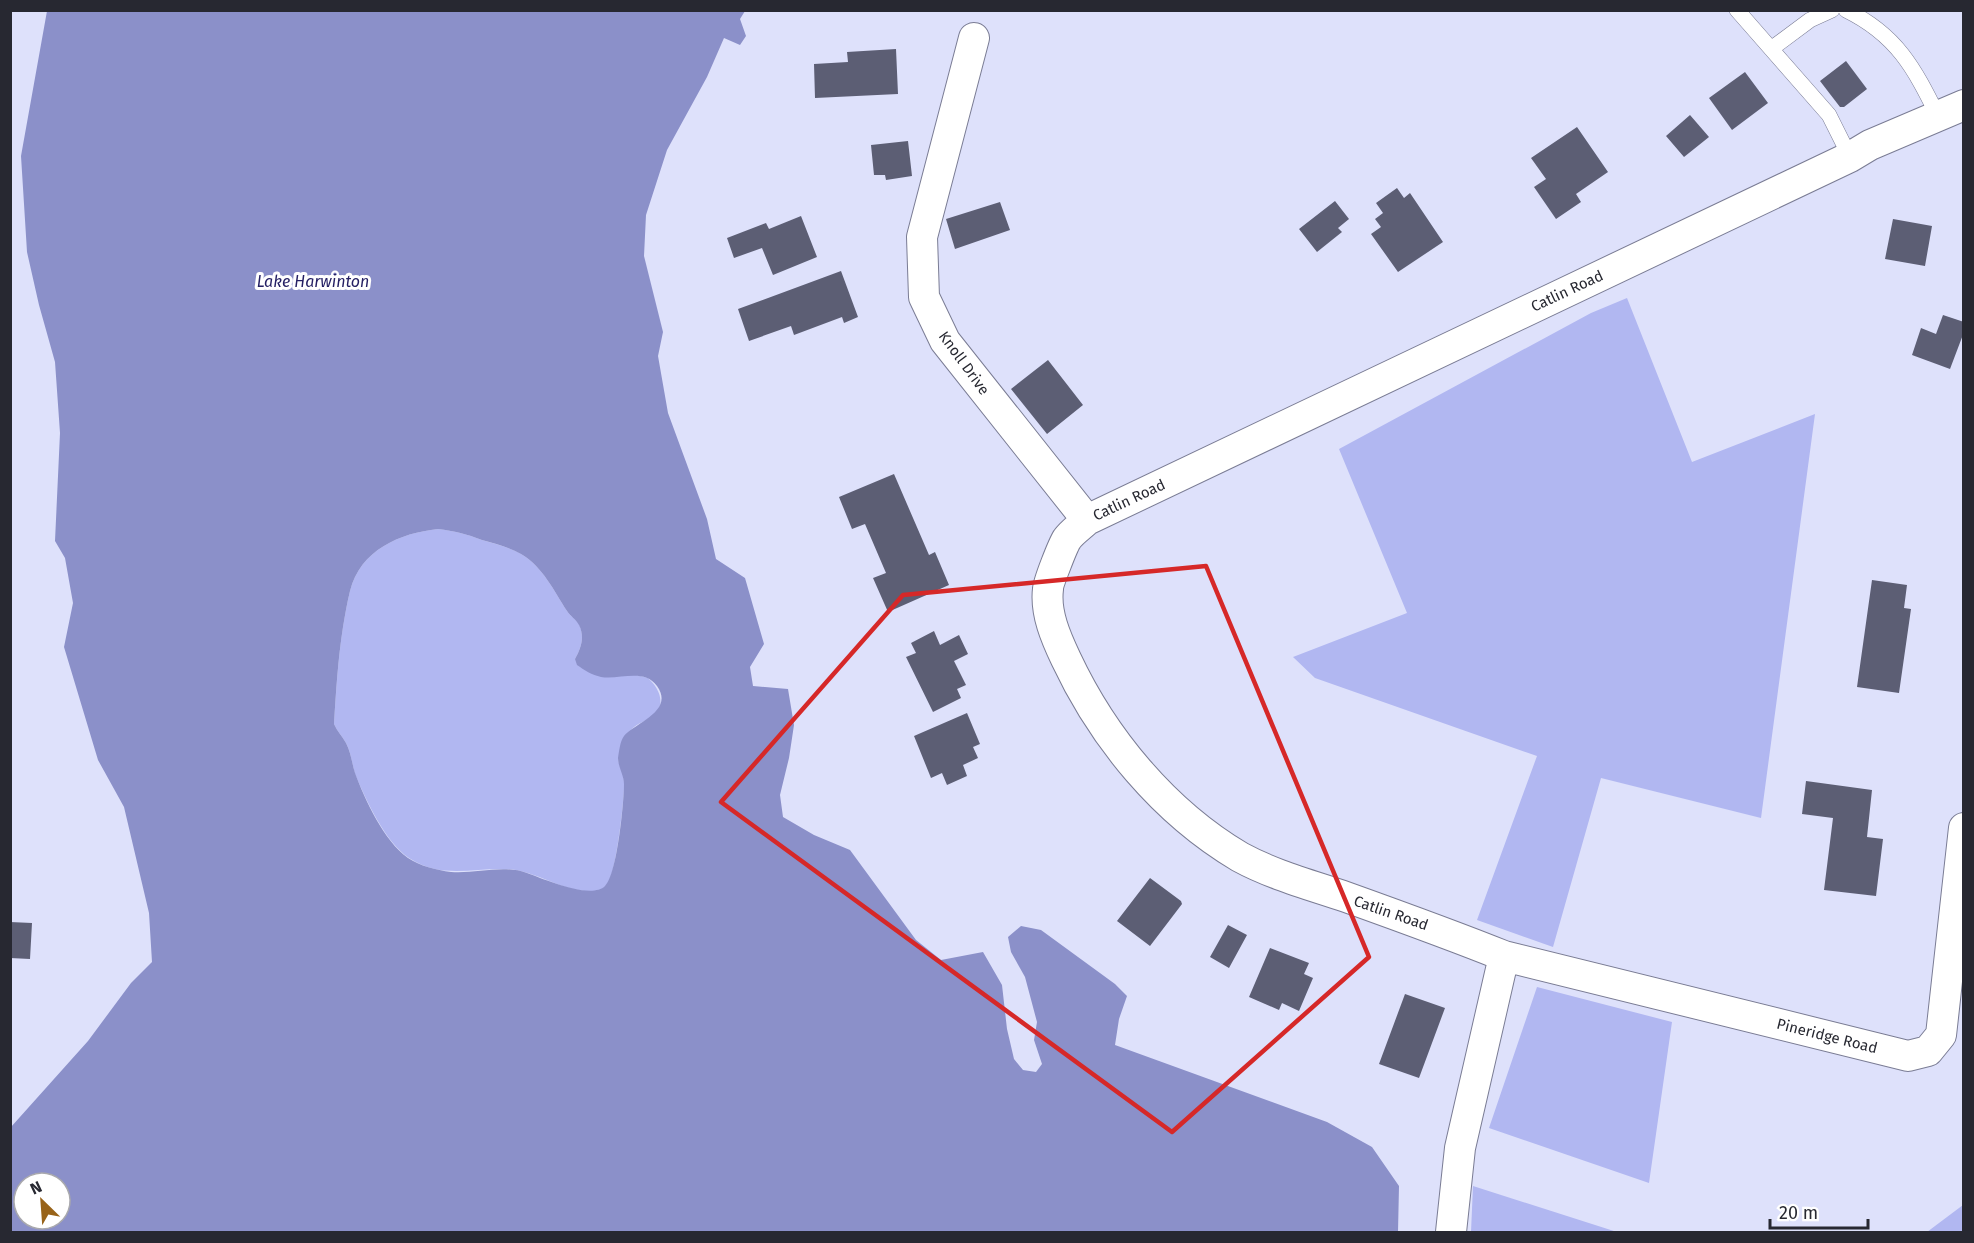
<svg xmlns="http://www.w3.org/2000/svg" width="1974" height="1243" viewBox="0 0 1974 1243" font-family="'Fira Sans',sans-serif">
  <style>
    .green { fill: #b1b7f1 }
    .water { fill: #8b90c9; fill-rule: evenodd }
    .building { fill: #5c5e74 }
    .lines { fill: none; stroke-linecap: round; stroke-linejoin: round }
    .service-casing { stroke: #7a7c94; stroke-width: 16 }
    .minor-casing { stroke: #7a7c94; stroke-width: 32 }
    .service { stroke: #fff; stroke-width: 15 }
    .minor { stroke: #fff; stroke-width: 30 }
    .marked { fill: none; stroke: #d62828; stroke-width: 4.5; stroke-linejoin: round }
    .labels { text-anchor: middle; stroke-width: 6; stroke-linejoin: round; paint-order: stroke }
    .street-label { font-size: 15px; fill: #272831; stroke: #fff }
    .water-label { font-size: 16px; font-style: italic; fill: #252064; stroke: #fff }
  </style>
  <rect width="100%" height="100%" fill="#dee1fb"/>
  <!-- green -->
  <path class="green" d="M 1627,298 L 1692,462 L 1815,414 L 1761,818 L 1601,778 L 1553,947 L 1477,920 L 1537,756 L 1315,678 L 1293,657 L 1407,613 L 1339,449 L 1591,313 Z
    M 438,529 C 454,531 467,534 482,540 C 495,544 509,547 521,554 C 543,567 554,591 567,611 C 570,616 576,619 579,624 C 585,637 581,648 575,659 L 648,678 C 659,688 667,704 653,716 C 647,721 637,723 632,729 C 626,737 622,751 618,760 C 620,767 624,775 624,782 C 625,797 616,870 609,881 C 606,887 601,891 595,891 C 565,894 536,870 506,869 C 471,868 441,879 409,858 C 385,842 366,800 355,774 C 352,764 351,752 346,743 C 342,736 337,731 334,724 C 336,692 338,659 343,627 C 345,615 347,603 350,591 C 360,550 400,533 438,529 Z
    M 1537,987 L 1672,1022 L 1649,1183 L 1489,1128 Z
    M 1473,1186 L 1617,1232 L 1471,1232 Z
    M 1963,1205 L 1963,1232 L 1927,1232 Z"/>
  <!-- water -->
  <path class="water" d="M 47,11 L 745,11 L 740,19 L 746,36 L 740,45 L 724,38 L 707,77 L 667,150 L 646,215 L 644,256 L 663,332 L 658,356 L 668,413 L 707,519 L 716,559 L 745,578 L 764,644 L 750,667 L 753,686 L 788,689 L 794,725 L 789,758 L 780,795 L 783,817 L 814,835 L 850,850 L 916,940 L 941,960 L 983,952 L 1002,985 L 1007,1029 L 1014,1059 L 1023,1070 L 1036,1072 L 1042,1064 L 1034,1040 L 1037,1022 L 1025,977 L 1011,952 L 1008,937 L 1021,926 L 1041,930 L 1115,984 L 1127,996 L 1119,1019 L 1115,1045 L 1327,1122 L 1372,1147 L 1399,1186 L 1398,1232 L 11,1232 L 11,1127 L 88,1041 L 131,983 L 152,962 L 149,913 L 124,807 L 98,760 L 64,647 L 73,603 L 65,558 L 55,541 L 60,433 L 55,362 L 39,305 L 27,252 L 21,156 ZM 438,529 C 454,531 467,534 482,540 C 496,544 509,547 521,554 C 543,567 554,591 567,611 C 570,616 576,619 579,625 C 585,637 581,648 575,659 L 577,665 C 584,670 592,675 601,677 C 620,680 644,668 657,686 C 675,711 635,723 624,736 C 620,741 619,752 618,758 C 618,767 624,775 624,784 C 624,803 617,875 605,886 C 591,900 544,879 527,873 C 503,864 476,874 451,872 C 436,870 420,866 408,858 C 384,841 365,800 355,773 C 352,764 351,752 346,743 C 342,736 337,731 334,724 C 336,691 338,659 343,627 C 345,615 347,603 350,591 C 360,550 400,533 438,529 ZM 24,1183 L 60,1183 L 60,1219 L 24,1219 Z"/>
  <!-- building -->
  <path class="building" d="M 896,49 L 898,94 L 815,98 L 814,64 L 848,62 L 847,52 Z
    M 1846,61 L 1867,89 L 1844,107 L 1840,107 L 1820,81 Z
    M 1745,72 L 1768,103 L 1732,130 L 1709,98 Z
    M 1690,115 L 1709,137 L 1684,157 L 1666,136 Z
    M 1577,127 L 1608,172 L 1576,194 L 1581,202 L 1556,219 L 1534,187 L 1546,179 L 1531,158 Z
    M 908,141 L 912,176 L 886,180 L 885,175 L 874,175 L 871,145 Z
    M 1397,188 L 1404,198 L 1410,193 L 1443,242 L 1398,272 L 1371,234 L 1381,227 L 1375,219 L 1383,213 L 1376,203 Z
    M 1335,201 L 1349,219 L 1338,228 L 1342,232 L 1317,252 L 1299,229 Z
    M 1000,202 L 1010,230 L 955,249 L 946,219 Z
    M 801,216 L 817,257 L 773,275 L 762,248 L 734,258 L 727,238 L 766,223 L 769,229 Z
    M 1893,219 L 1932,226 L 1925,266 L 1885,259 Z
    M 841,271 L 858,317 L 844,323 L 842,317 L 794,335 L 791,326 L 749,341 L 738,309 Z
    M 1943,315 L 1964,322 L 1964,332 L 1950,369 L 1912,355 L 1921,328 L 1936,334 Z
    M 1048,360 L 1083,405 L 1047,434 L 1011,389 Z
    M 894,474 L 929,555 L 935,552 L 949,585 L 888,612 L 873,578 L 886,573 L 865,524 L 852,529 L 839,497 Z
    M 1872,580 L 1907,585 L 1904,608 L 1911,609 L 1899,693 L 1857,687 Z
    M 934,631 L 940,645 L 959,635 L 968,654 L 954,661 L 966,685 L 957,689 L 961,698 L 933,712 L 906,657 L 916,653 L 911,643 Z
    M 967,713 L 980,744 L 973,747 L 978,758 L 963,765 L 967,776 L 947,785 L 942,773 L 931,778 L 914,736 Z
    M 1806,781 L 1872,790 L 1867,837 L 1883,839 L 1876,896 L 1824,890 L 1833,818 L 1802,814 Z
    M 1150,878 L 1181,901 L 1182,904 L 1150,946 L 1117,921 Z
    M 10,922 L 32,923 L 30,959 L 10,958 Z
    M 1228,925 L 1247,935 L 1229,968 L 1210,957 Z
    M 1270,948 L 1309,963 L 1304,974 L 1313,978 L 1299,1011 L 1282,1003 L 1279,1010 L 1249,997 Z
    M 1405,994 L 1445,1008 L 1419,1078 L 1379,1064 Z"/>
  <g class="lines">
    <defs>
      <path id="service" d="M 1737,10 L 1829,115 L 1850,157
        M 1846,10 C 1897,35 1914,68 1938,116
        M 1771,49 L 1810,20 L 1832,10"/>
      <path id="minor" d="M 974,38 L 922,237 L 924,297 L 945,341 L 1087,520
        M 1504,956 L 1908,1056 L 1928,1051 L 1941,1035 L 1964,828
        M 1451,1232 L 1460,1148 L 1504,956 C 1452,935 1399,916 1346,897 C 1311,885 1273,875 1240,857 C 1164,812 1103,738 1066,659 C 1056,638 1045,613 1048,589 C 1048,583 1063,545 1067,539 C 1072,532 1081,526 1087,520 L 1850,157 L 1870,145 L 1964,105"/>
    </defs>
    <!-- service casing -->
    <use href="#service" class="service-casing"/>
    <!-- minor casing -->
    <use href="#minor" class="minor-casing"/>
    <!-- service -->
    <use href="#service" class="service"/>
    <!-- minor -->
    <use href="#minor" class="minor"/>
  </g>
  <!-- marked area -->
  <path class="marked" d="M 1206,566 L 1369,957 L 1172,1132 L 721,802 L 903,595 Z"/>
  <g class="labels">
    <!-- street labels -->
    <g class="street-label">
      <text transform="translate(1567 291) rotate(-25)" y="5">Catlin Road</text>
      <text transform="translate(964 363) rotate(54)" y="5">Knoll Drive</text>
      <text transform="translate(1129 500) rotate(-25)" y="5">Catlin Road</text>
      <text transform="translate(1391 913) rotate(19)" y="5">Catlin Road</text>
      <text transform="translate(1827 1036) rotate(14)" y="5">Pineridge Road</text>
    </g>
    <!-- water labels -->
    <g class="water-label">
      <text x="313" y="287">Lake Harwinton</text>
    </g>
  </g>
  <!-- border -->
  <rect width="1974" height="1243" fill="none" stroke="#272831" stroke-width="24"/>
  <!-- north arrow -->
  <g transform="translate(42 1201) rotate(335)"><circle r="28" fill="#ffffff" stroke="#a9a9ad" stroke-width="1.5"/>
  <path d="M0-4.5L10 22L0 15L-10 22Z" fill="#986319"/>
  <text y="-9" font-size="16" font-weight="bold" text-anchor="middle" fill="#272831">N</text>
  </g>
  <!-- scale -->
  <path d="M1770 1219v9h98v-9" fill="none" stroke="#272831" stroke-width="3"/>
  <text x="1779" y="1219" font-size="18" fill="#272831" stroke="#ffffff" stroke-width="4.5" paint-order="stroke">20 m</text>
</svg>
